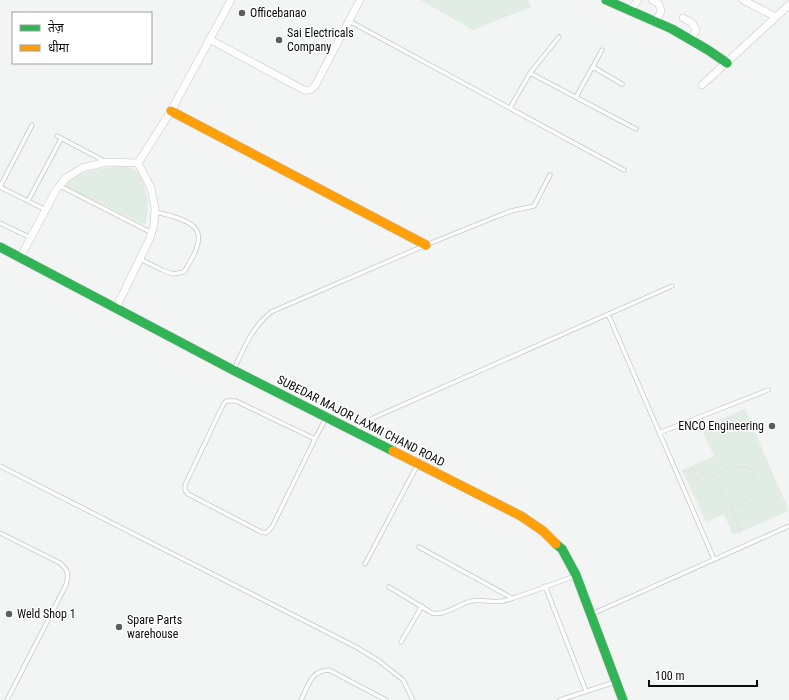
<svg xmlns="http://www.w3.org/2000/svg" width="789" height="700" viewBox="0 0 789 700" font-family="'Roboto Condensed','Noto Sans Devanagari',sans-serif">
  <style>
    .green { fill: #e0ece4 }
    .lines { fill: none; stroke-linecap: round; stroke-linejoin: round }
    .lane-casing { stroke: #c6c8c7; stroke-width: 5 }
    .street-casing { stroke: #c6c8c7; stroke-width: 8 }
    .fast-casing { stroke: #c6c8c7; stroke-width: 10 }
    .slow-casing { stroke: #c6c8c7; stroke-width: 10 }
    .path { stroke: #dedede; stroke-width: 1.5; stroke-dasharray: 2 3; stroke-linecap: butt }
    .lane { stroke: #fdfefd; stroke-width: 3.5 }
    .street { stroke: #fdfefd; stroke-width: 7 }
    .fast { stroke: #30b455; stroke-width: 9 }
    .slow { stroke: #ff9f0a; stroke-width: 9 }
    .poi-dot { fill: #5c5e5d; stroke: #fff; stroke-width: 1.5 }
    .labels { text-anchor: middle; stroke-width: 3; stroke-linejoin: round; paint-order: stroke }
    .poi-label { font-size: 12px; fill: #0a0c0b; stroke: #fff; text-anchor: start }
    .street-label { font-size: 12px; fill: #0a0c0b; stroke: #fff }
  </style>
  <rect width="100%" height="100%" fill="#f3f5f4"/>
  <!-- green -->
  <path class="green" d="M 420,0 L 528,0 L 531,7 L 473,30 Z
    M 124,166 C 128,167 133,168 136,171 C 148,183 150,209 145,225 L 65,186 C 81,169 102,168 124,166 Z
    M 745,409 L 789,511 L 733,535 L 724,514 L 706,522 L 682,470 L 714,456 L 701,428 Z"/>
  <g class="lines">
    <defs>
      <path id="lane" d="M 349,21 L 624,170
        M 593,67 L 622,84
        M 530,73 L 559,37
        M 576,97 L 602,50
        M 510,108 L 530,73 L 636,129
        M 32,125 L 0,187 L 46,210
        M 57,136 L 106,162
        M 60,186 L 152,233
        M 28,201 L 61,139
        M 0,223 L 31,238
        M 140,259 L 162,270 L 173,274 L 184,272 C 190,262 203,243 197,231 C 192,220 166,214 155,212
        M 608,314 L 714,559
        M 234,369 C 245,346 251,329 271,312 L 426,245 L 493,218 L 511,211 L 534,206 L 550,175
        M 355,430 L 373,418 L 672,286
        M 659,433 L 768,390
        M 315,439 L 272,527 L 266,533 L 261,532 L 188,494 L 185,490 L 185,485 L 223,405 L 226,401 L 236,401 L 315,439 L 326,418
        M 0,466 L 358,648 L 379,661 L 403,680 L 413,700
        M 0,533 L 60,563 C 68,570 69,574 66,585 L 7,700
        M 419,547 L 512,598
        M 365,564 L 418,464
        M 545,586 L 586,691
        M 389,587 L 432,613 C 447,616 457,604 472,601 C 482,599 492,603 503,601 C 526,595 552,584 575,576
        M 592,614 L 789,526
        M 401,642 L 422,606
        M 301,700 C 309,685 310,671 329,670 L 386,700
        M 560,700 L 615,682"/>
      <path id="street" d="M 652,0 L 659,4 L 661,11 L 656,22
        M 743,0 L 776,17
        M 630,10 L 638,0
        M 683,18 L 692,23 L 696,30 L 691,39
        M 209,39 L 304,90 C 310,91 312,90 316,84 L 360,0
        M 702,85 L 789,5
        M 138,163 L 171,111 L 231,0
        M 20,258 L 56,190 L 66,178 L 82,168 L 107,162 L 138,163 L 151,188 L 155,208 L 154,225 L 150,238 L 116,308"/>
      <path id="fast" d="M 606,0 L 672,29 L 708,50 L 727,63
        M 0,247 L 233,370 L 393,451
        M 556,544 L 562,549 L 576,575 L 623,700"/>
      <path id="slow" d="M 171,111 L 426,245
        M 393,451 L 521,516 L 543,531 L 556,544"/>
    </defs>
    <!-- lane casing -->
    <use href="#lane" class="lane-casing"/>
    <!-- street casing -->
    <use href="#street" class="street-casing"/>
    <!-- fast casing -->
    <use href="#fast" class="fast-casing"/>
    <!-- slow casing -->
    <use href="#slow" class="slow-casing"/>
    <!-- path -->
    <path class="path" d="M 683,472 L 694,469 L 713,477 L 723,494 L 733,507 L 735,519 L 741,533
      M 713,477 C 717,474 722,470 726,469 C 734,466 751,464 754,474 C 758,482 752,497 745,502 C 742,505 737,506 733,507"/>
    <!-- lane -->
    <use href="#lane" class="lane"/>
    <!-- street -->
    <use href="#street" class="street"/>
    <!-- fast -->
    <use href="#fast" class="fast"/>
    <!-- slow -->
    <use href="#slow" class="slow"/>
  </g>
  <!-- markers -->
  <g class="poi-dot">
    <circle cx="242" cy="13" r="4"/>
    <circle cx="279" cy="40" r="4"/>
    <circle cx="772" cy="426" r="4"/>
    <circle cx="9" cy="614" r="4"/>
    <circle cx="119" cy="627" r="4"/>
  </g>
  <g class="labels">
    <!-- poi labels -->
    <g class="poi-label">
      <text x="250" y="17">Officebanao</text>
      <text x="287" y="37">Sai Electricals<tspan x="287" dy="14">Company</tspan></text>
      <text x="764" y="430" text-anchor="end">ENCO Engineering</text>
      <text x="17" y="618">Weld Shop 1</text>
      <text x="127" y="624">Spare Parts<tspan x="127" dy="14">warehouse</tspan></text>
    </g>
    <!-- street labels -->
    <g class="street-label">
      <text transform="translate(361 421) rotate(27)" y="4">SUBEDAR MAJOR LAXMI CHAND ROAD</text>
    </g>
  </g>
  <!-- legend -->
  <rect x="12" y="12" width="140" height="52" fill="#ffffff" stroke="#9d9e9d"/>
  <rect x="20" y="25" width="20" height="6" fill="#30b455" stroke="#9d9e9d"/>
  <text x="48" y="32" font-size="12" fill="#0a0c0b">तेज़</text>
  <rect x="20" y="45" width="20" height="6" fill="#ff9f0a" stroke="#9d9e9d"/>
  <text x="48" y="52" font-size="12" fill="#0a0c0b">धीमा</text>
  <!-- scale -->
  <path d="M649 680v6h108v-6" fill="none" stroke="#0a0c0b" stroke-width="2"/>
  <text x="655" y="680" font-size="12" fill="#0a0c0b" stroke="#ffffff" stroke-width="3" paint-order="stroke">100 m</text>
</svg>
